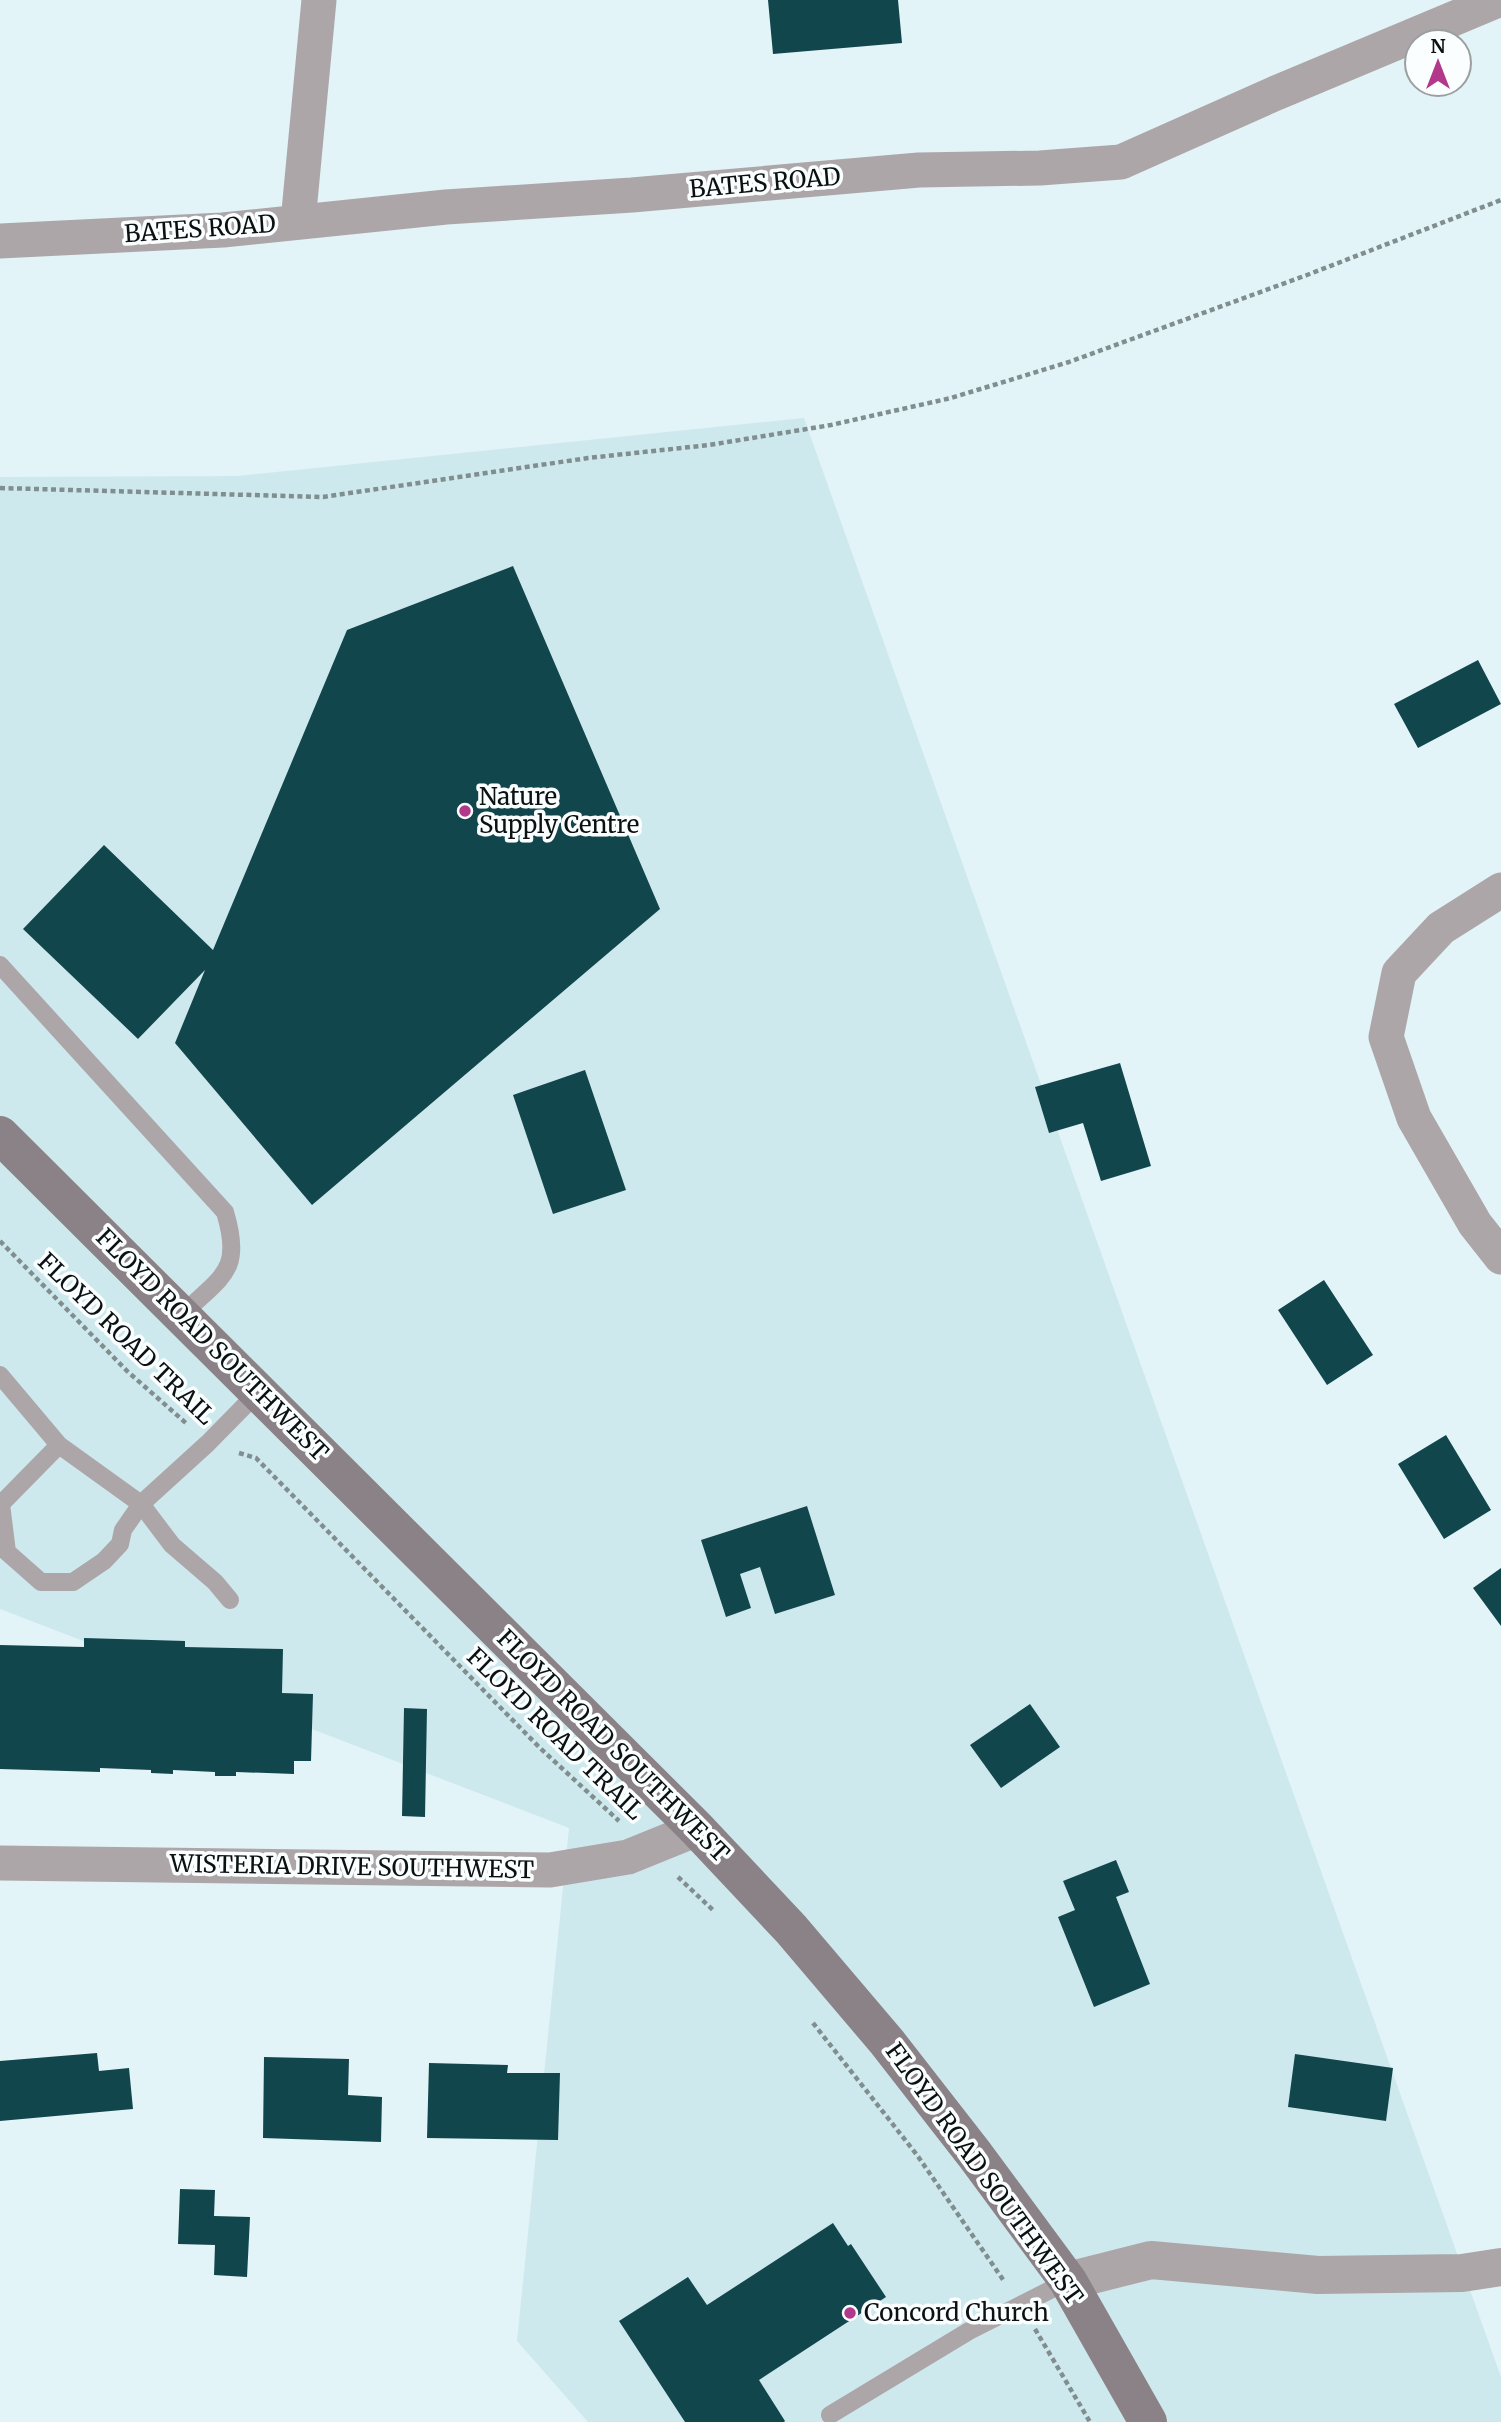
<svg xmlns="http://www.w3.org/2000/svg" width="1501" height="2422" viewBox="0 0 1501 2422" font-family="Merriweather,serif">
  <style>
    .built { fill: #cee9ed }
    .building { fill: #12464d }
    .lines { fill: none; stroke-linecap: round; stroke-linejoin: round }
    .path { stroke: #818e90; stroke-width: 4.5; stroke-dasharray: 5 3.5; stroke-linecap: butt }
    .service { stroke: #aca6a9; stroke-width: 18 }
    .minor { stroke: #aca6a9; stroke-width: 35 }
    .tertiary { stroke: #aca6a9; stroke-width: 38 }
    .secondary { stroke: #8b8287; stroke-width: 38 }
    .poi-dot { fill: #b2388b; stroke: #fbfeff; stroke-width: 2.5 }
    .labels { text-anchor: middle; stroke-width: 7; stroke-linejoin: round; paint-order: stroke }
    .street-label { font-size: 24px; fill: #0b1112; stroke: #fbfeff }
    .poi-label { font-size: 24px; fill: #0b1112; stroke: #fbfeff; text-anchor: start }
  </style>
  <rect width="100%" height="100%" fill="#e2f4f7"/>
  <!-- built -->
  <path class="built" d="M 804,418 L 1501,2377 L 1501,2422 L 588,2422 L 517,2341 L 569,1828 L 0,1609 L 0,477 L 237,476 Z"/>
  <!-- building -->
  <path class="building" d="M 768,0 L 898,0 L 902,43 L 773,54 Z
    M 513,566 L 660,909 L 312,1205 L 175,1043 L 205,970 L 138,1039 L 23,929 L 104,845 L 213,950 L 347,630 Z
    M 1478,660 L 1501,704 L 1418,748 L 1394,704 Z
    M 1120,1063 L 1151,1166 L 1101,1181 L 1083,1123 L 1049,1133 L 1035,1087 Z
    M 585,1070 L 626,1190 L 553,1214 L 513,1095 Z
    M 1324,1280 L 1373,1355 L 1327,1385 L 1278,1310 Z
    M 1446,1435 L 1491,1510 L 1444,1539 L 1398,1464 Z
    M 807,1506 L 835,1595 L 775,1614 L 760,1567 L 740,1574 L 751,1608 L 726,1617 L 701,1540 Z
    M 1501,1568 L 1501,1626 L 1473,1588 Z
    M 84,1638 L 185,1641 L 185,1647 L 283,1649 L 282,1693 L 313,1694 L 311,1761 L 294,1761 L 294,1774 L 236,1772 L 236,1776 L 215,1776 L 215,1772 L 173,1770 L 173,1774 L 151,1773 L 151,1770 L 100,1768 L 100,1772 L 0,1769 L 0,1645 L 84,1647 Z
    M 1030,1704 L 1060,1747 L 1001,1788 L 970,1745 Z
    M 404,1708 L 427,1709 L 425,1817 L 402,1816 Z
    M 1116,1860 L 1129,1892 L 1116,1897 L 1150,1984 L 1094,2007 L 1058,1917 L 1075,1910 L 1063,1881 Z
    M 97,2053 L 99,2071 L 129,2068 L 133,2109 L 0,2121 L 0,2061 Z
    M 1295,2054 L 1393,2068 L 1386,2121 L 1288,2107 Z
    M 264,2057 L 349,2059 L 348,2095 L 382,2097 L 381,2142 L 263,2138 Z
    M 429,2063 L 508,2065 L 507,2073 L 560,2073 L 558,2140 L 427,2138 Z
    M 180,2189 L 215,2190 L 214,2216 L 250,2217 L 247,2277 L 214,2275 L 215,2245 L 178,2244 Z
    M 833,2223 L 848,2246 L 851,2244 L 886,2297 L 759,2380 L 785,2421 L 784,2422 L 685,2422 L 619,2321 L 688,2277 L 707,2305 Z"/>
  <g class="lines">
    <!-- path -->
    <path class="path" d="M 0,488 L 323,497 L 588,458 L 709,445 L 831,425 L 951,398 L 1069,362 L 1307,275 L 1501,200
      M 0,1241 L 127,1371 L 187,1424
      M 239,1453 L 256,1458 L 540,1748 L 619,1821
      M 678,1877 L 715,1912
      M 813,2023 L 917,2155 L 1004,2281
      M 1035,2329 L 1090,2422"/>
    <!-- service -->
    <path class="service" d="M 0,965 L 225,1212 C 243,1272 222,1275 182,1315
      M 0,1375 L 59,1445
      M 230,1600 L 215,1582 L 172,1545 L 141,1504 L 123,1530 L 120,1544 L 104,1561 L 73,1582 L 41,1582 L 7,1552 L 1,1504 L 59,1445 L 141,1504 L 208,1443 L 259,1391
      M 830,2415 L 969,2331 L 1068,2281"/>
    <!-- minor -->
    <path class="minor" d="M 298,222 L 319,0
      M 0,241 L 223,230 L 446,207 L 632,195 L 919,170 L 1040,168 L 1121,162 L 1276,93 L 1498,0
      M 1501,890 L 1441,928 L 1399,973 L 1386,1037 L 1414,1118 L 1475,1224 L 1501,1257
      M 0,1863 L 550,1870 L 628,1857 L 697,1829"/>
    <!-- tertiary -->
    <path class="tertiary" d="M 1068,2281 L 1151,2260 L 1318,2275 L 1462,2273 L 1501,2267"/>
    <!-- secondary -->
    <path class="secondary" d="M 0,1135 L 697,1829 L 791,1929 L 887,2042 L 975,2155 L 1068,2281 L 1148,2422"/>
  </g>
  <!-- markers -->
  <g class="poi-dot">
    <circle cx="465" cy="811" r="7"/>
    <circle cx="850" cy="2313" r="7"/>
  </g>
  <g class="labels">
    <!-- street labels -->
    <g class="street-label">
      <text transform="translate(765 183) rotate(-5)" y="8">BATES ROAD</text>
      <text transform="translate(200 229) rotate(-4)" y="8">BATES ROAD</text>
      <text transform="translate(126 1339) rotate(44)" y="8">FLOYD ROAD TRAIL</text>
      <text transform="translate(212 1345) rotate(45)" y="8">FLOYD ROAD SOUTHWEST</text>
      <text transform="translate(555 1734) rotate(44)" y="8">FLOYD ROAD TRAIL</text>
      <text transform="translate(613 1746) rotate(45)" y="8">FLOYD ROAD SOUTHWEST</text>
      <text transform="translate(352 1867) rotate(1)" y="8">WISTERIA DRIVE SOUTHWEST</text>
      <text transform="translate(984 2174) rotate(54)" y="8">FLOYD ROAD SOUTHWEST</text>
    </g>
    <!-- poi labels -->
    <g class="poi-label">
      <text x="479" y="805">Nature<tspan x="479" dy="28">Supply Centre</tspan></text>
      <text x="864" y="2321">Concord Church</text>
    </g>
  </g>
  <!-- north arrow -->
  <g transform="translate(1438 63)"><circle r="33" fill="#fbfeff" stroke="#9b9fa0" stroke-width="2"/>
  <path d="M0-5L12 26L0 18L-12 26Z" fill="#b2388b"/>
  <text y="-10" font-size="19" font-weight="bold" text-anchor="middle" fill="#0b1112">N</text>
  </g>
</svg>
